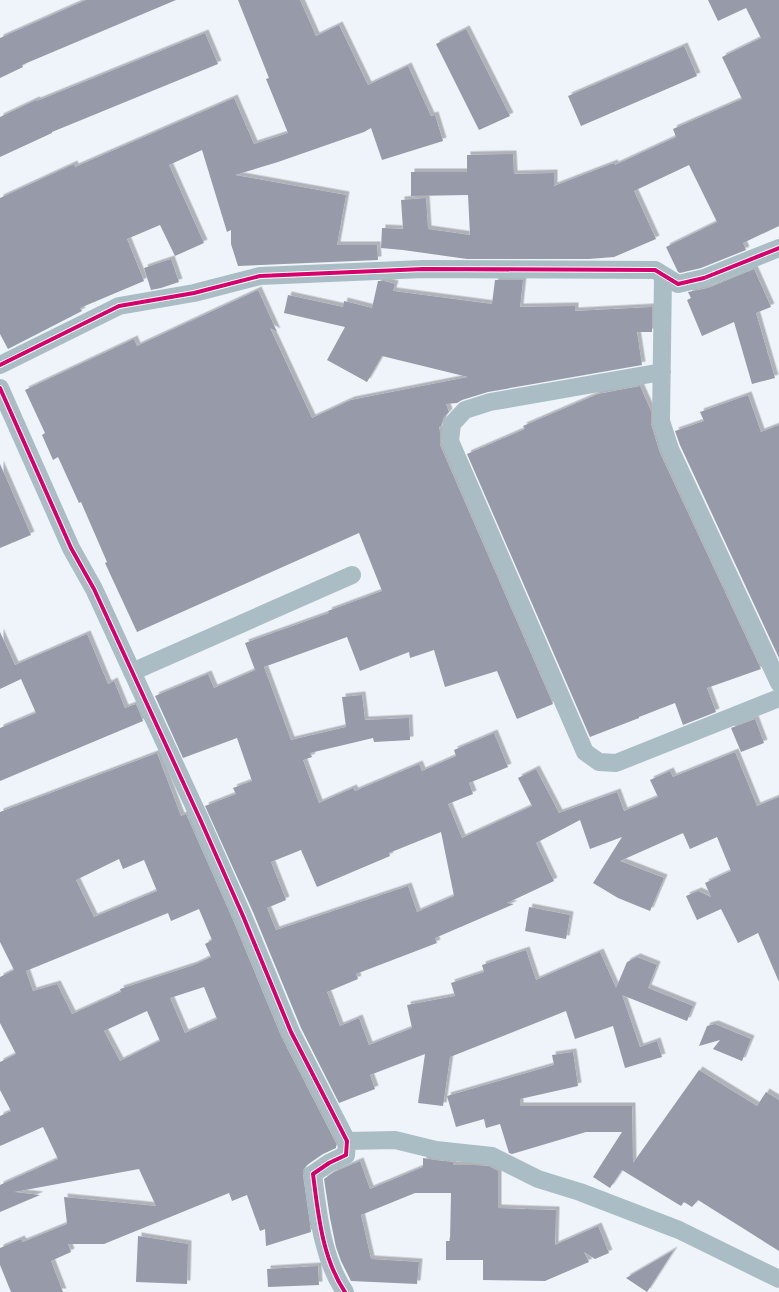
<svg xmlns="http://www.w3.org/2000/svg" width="779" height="1292" viewBox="0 0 779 1292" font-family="Bitter,serif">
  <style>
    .building { fill: #979aa8; fill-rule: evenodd; filter: url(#shadow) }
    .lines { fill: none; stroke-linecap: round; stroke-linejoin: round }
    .minor { stroke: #aabdc4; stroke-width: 18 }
    .cycleway-casing { stroke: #fff; stroke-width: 6 }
    .cycleway { stroke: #d6006c; stroke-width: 4 }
  </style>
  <defs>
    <filter id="shadow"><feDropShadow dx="3.5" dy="-3.5" stdDeviation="0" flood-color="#0004"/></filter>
  </defs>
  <rect width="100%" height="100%" fill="#eef4fa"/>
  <!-- building -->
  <path class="building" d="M 86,0 L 176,0 L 22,65 L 23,67 L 0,78 L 0,38 Z
    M 238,0 L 300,0 L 316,36 L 339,25 L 368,85 L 408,66 L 431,116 L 435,115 L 443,141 L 382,160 L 371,128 L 364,132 L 278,162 L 235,175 L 346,195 L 337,245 L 377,245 L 378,260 L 238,266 L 231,244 L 231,230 L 227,232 L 202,150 L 169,165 L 204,243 L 175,256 L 160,225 L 127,239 L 144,281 L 80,308 L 82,311 L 8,349 L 0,334 L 0,198 L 74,164 L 75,167 L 234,98 L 254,144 L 288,133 L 266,79 L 269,78 Z
    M 708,0 L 779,0 L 779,226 L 743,243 L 746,250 L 701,268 L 680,273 L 678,272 L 666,247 L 717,222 L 689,165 L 634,191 L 656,239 L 614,257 L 589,259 L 467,259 L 403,250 L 381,248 L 382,228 L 403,229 L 401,200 L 426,198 L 428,229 L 470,235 L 468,195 L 411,196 L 411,172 L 467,172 L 467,155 L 513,154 L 514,174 L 554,173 L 554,186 L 614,163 L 615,165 L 676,137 L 673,129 L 742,99 L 722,57 L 761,38 L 746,8 L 718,21 Z
    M 466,29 L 510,116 L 479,130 L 436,44 Z
    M 205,33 L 218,64 L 52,132 L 52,133 L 0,157 L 0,117 L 36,100 L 37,101 Z
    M 684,46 L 697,76 L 581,126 L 568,96 Z
    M 171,259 L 179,282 L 161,288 L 151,290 L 144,268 Z
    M 754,269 L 771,307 L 756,313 L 775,378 L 752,384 L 734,322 L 702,336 L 687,300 L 691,298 L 688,292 L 708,288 Z
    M 495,280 L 523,280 L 520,307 L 575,306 L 575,311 L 652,307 L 652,332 L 637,332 L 642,365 L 488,392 L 462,400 L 457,403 L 446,404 L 449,412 L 444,417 L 441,426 L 439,427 L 440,432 L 440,445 L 553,704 L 517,719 L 497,671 L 445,687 L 434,650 L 410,658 L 409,652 L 360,671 L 347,637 L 264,667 L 291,740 L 346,727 L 342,697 L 362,695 L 365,720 L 409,718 L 410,740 L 374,742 L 373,738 L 310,753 L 312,757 L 303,760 L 319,803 L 353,788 L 355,791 L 419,764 L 422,771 L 456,756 L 454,750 L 494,733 L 508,767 L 469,783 L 473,794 L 448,804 L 462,838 L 532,806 L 518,778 L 536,769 L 559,813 L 617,792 L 624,811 L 658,797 L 650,780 L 670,771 L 673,777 L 735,752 L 757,806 L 779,797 L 779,982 L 758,933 L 738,943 L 721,909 L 697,920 L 686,896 L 698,891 L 711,897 L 705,883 L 731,871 L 717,837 L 690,849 L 683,833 L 620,861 L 664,878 L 650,911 L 618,898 L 593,883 L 622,837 L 590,849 L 580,820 L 536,843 L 554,881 L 507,903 L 514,904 L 435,938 L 437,943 L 356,974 L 358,979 L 327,992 L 340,1026 L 359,1018 L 369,1045 L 412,1028 L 407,1005 L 455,996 L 451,983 L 484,972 L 482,965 L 526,950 L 536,980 L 600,952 L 616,988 L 627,962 L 637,957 L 657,965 L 648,988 L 693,1006 L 687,1021 L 622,995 L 640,1047 L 657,1041 L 662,1057 L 625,1068 L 613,1026 L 575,1039 L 566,1011 L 450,1057 L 443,1106 L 418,1103 L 425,1054 L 370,1075 L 375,1089 L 339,1103 L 301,1028 L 253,912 L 205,806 L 236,794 L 233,788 L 252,781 L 237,738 L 183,758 L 155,696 L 208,674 L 214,688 L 258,669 L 255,670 L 245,643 L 329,613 L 328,611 L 382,591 L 359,533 L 137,632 L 105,563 L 107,562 L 81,502 L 79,503 L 58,457 L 53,460 L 42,435 L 45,433 L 25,390 L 134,339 L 137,346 L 258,290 L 277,332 L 270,328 L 312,418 L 351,400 L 468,377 L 382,356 L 367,382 L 327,360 L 345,327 L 284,313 L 288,295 L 343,307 L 344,301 L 372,308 L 378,281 L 384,281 L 395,284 L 393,291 L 492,304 ZM 441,832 L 454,896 L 417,912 L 408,886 L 276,930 L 267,908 L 286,900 L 271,862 L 301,850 L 317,887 L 390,856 L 389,853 Z
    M 640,386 L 651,411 L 651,424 L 660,453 L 761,669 L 707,688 L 716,712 L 683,725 L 675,703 L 639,717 L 639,718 L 590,737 L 467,454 L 525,429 L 523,426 L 598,394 Z
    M 748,395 L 761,432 L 779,425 L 779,658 L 680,445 L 675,431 L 704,421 L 700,412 Z
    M 0,464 L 31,535 L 0,548 Z
    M 0,632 L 15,665 L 87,634 L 108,684 L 114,681 L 125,708 L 136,704 L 143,721 L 0,781 L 0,728 L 36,713 L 21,679 L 0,689 Z
    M 755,719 L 764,743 L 741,752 L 731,728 Z
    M 157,753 L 181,816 L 186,814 L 233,920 L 281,1036 L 336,1143 L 336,1148 L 323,1154 L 307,1165 L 303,1170 L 303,1175 L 311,1232 L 266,1246 L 265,1229 L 260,1231 L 247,1195 L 232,1201 L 229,1193 L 104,1244 L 68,1244 L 71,1252 L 51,1261 L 63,1292 L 11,1292 L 0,1265 L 0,1248 L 21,1239 L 23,1242 L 67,1224 L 64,1197 L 156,1206 L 139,1169 L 14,1192 L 40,1195 L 0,1212 L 0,1185 L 58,1159 L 43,1127 L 0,1146 L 0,1116 L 11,1111 L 0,1090 L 0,1062 L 16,1054 L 0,1023 L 0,977 L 14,970 L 0,942 L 0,812 ZM 119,859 L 123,869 L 144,860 L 157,891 L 94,917 L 76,880 ZM 199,909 L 212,940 L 205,944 L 211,957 L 194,965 L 120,989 L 121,992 L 72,1014 L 57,984 L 33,991 L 26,971 L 168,913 L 171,921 ZM 204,987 L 217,1019 L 185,1033 L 170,998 ZM 147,1011 L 160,1041 L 120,1061 L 104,1031 Z
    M 529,907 L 570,915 L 566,939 L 525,931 Z
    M 715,1024 L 751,1039 L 742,1061 L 713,1049 L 720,1040 L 699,1046 L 707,1026 Z
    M 573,1052 L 578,1086 L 520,1099 L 520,1106 L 632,1106 L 633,1163 L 699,1070 L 757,1106 L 766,1092 L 779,1100 L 779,1251 L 698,1200 L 692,1207 L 684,1202 L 681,1206 L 622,1170 L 610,1188 L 593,1177 L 622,1132 L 586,1132 L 512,1154 L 509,1153 L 500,1124 L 486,1128 L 484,1119 L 456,1127 L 447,1096 L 554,1065 L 552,1055 Z
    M 423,1158 L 435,1160 L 453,1162 L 453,1165 L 475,1165 L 489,1166 L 498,1171 L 498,1208 L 556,1210 L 555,1245 L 598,1226 L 609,1253 L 595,1259 L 584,1252 L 589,1262 L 545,1281 L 483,1280 L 483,1260 L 446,1260 L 446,1241 L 450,1241 L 451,1193 L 415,1193 L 361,1215 L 371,1259 L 419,1262 L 417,1284 L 351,1281 L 341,1261 L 336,1247 L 330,1218 L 324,1179 L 334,1172 L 360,1161 L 370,1189 L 423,1167 Z
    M 138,1236 L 188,1244 L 187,1284 L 136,1282 Z
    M 674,1250 L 647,1292 L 626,1278 Z
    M 318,1266 L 319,1285 L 268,1287 L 267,1269 Z"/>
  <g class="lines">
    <!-- minor -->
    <path class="minor" d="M 663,275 L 661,421 L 670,449 L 779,683
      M 0,365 L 119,306 L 194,293 L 260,276 L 423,269 L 655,270 L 678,284 L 704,278 L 779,248
      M 662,372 L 490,402 L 465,410 L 452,424 L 450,441 L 585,752 L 599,762 L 616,763 L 779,698
      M 0,388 L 71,548 L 94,589 L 200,819 L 243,916 L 291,1032 L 347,1141 L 346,1155 L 329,1163 L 313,1174 C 318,1213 322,1258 345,1292
      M 132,672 L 352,575
      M 347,1141 L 395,1140 L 436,1150 L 492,1156 L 538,1179 L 580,1192 L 679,1230 L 779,1279"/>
    <defs>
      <path id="cycleway" d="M 0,365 L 119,306 L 194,293 L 260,276 L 423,269 L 655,270 L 678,284 L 704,278 L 779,248
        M 0,388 L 71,548 L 94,589 L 200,819 L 243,916 L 291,1032 L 347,1141 L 346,1155 L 329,1163 L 313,1174 C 318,1213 322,1258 345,1292"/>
    </defs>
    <!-- cycleway casing -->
    <use href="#cycleway" class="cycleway-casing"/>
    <!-- cycleway -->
    <use href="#cycleway" class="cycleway"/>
  </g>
</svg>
